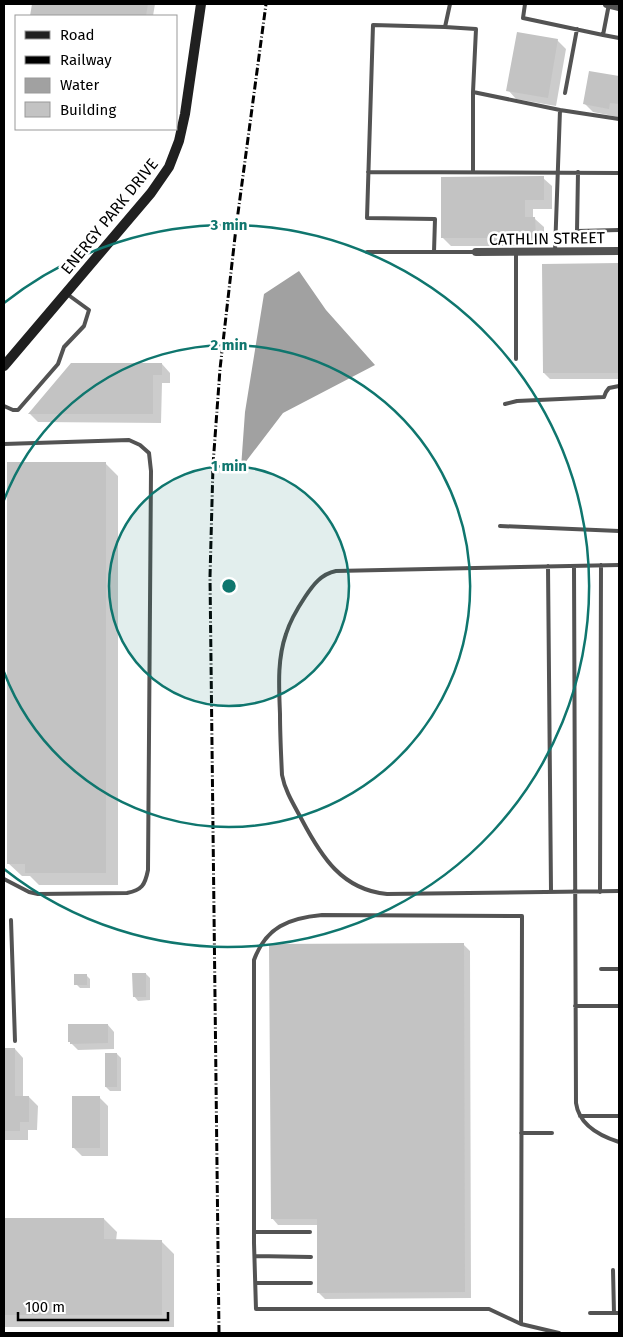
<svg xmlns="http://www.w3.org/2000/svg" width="623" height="1337" viewBox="0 0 623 1337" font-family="'Fira Sans',sans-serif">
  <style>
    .water { fill: #a1a1a1 }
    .shadow { fill: #0003 }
    .building { fill: #c3c3c3 }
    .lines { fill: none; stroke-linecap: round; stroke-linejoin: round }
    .lane { stroke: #535353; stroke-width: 4 }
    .street { stroke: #535353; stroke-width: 8 }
    .secondary { stroke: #202020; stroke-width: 10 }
    .rail { stroke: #000; stroke-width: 3; stroke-dasharray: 8 2.5 1 2.5; stroke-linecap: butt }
    .ring { fill: none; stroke: #0f766e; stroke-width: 2.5 }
    .labels { text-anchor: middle; stroke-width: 5; stroke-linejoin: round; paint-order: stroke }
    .street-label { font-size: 16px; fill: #000; stroke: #fff }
    .centre { fill: #0f766e; stroke: #fff; stroke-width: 2.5 }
    .ring-label { font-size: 15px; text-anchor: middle; font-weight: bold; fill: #0f766e; stroke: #fff; stroke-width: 5; stroke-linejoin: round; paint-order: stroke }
  </style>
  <rect width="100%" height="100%" fill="#fff"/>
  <!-- water -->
  <path class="water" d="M 299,271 L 326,310 L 375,365 L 283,413 L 241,468 L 245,412 L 264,294 Z"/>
  <!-- shadow -->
  <path class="shadow" d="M 33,4 L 155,4 L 153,16 L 31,16 Z
    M 557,40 L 566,49 L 556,106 L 516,99 L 508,90 Z
    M 590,72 L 619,77 L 619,111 L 618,117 L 593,112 L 585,104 Z
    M 543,178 L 552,186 L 552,209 L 533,209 L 533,219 L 535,219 L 544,227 L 544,246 L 451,246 L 442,237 Z
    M 543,265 L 619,265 L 619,379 L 550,379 L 544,373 Z
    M 162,364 L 170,373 L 170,383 L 162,383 L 161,423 L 38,422 L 30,414 Z
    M 105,463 L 118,476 L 118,885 L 39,885 L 30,876 L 22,876 L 8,863 Z
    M 463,944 L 470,951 L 471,1298 L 325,1299 L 318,1292 L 318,1225 L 278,1225 L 272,1218 Z
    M 146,974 L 150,978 L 150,1000 L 138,1001 L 134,996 Z
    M 86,975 L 90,979 L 90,988 L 80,988 L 76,984 Z
    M 108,1025 L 114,1032 L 114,1049 L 78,1050 L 71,1043 Z
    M 4,1049 L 15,1049 L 23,1058 L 23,1097 L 29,1097 L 38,1106 L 37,1130 L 28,1130 L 28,1140 L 4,1140 Z
    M 117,1054 L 121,1058 L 121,1091 L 110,1091 L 106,1087 Z
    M 99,1097 L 108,1106 L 108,1156 L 82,1156 L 73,1147 Z
    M 4,1219 L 104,1219 L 117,1232 L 116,1241 L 161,1241 L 174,1254 L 174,1327 L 4,1327 Z"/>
  <!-- building -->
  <path class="building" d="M 32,4 L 148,4 L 146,16 L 30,16 Z
    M 517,32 L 558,39 L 548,98 L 506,91 Z
    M 589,71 L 619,76 L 619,104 L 610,103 L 609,109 L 583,104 Z
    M 544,176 L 544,200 L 525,200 L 525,217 L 535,217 L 536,238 L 441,238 L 441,177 Z
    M 619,263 L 619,373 L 543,373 L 542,264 Z
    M 71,363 L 162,363 L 162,375 L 153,375 L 153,414 L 28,414 Z
    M 7,462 L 106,462 L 106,873 L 25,873 L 25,864 L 7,864 Z
    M 464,943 L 465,1292 L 317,1293 L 317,1219 L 271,1219 L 269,944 Z
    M 132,973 L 146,973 L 146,997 L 133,997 Z
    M 74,974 L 87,974 L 87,985 L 74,985 Z
    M 68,1024 L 108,1024 L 108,1043 L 70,1044 L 70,1042 L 68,1042 Z
    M 4,1048 L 15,1048 L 15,1096 L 29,1096 L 29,1122 L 20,1122 L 20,1131 L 4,1131 Z
    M 105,1053 L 117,1053 L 117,1087 L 105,1087 Z
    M 72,1096 L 100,1096 L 100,1148 L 72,1148 Z
    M 4,1218 L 104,1218 L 104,1239 L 162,1240 L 162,1315 L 4,1315 Z"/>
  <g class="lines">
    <!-- lane -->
    <path class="lane" d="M 450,4 L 445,27 L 476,29 L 473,92 L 560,110 L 555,251
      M 525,4 L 523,18 L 603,35
      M 609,4 L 603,35 L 619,38
      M 445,27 L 373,25 L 367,218 L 435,219 L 434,252 L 475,252
      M 565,93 L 577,29
      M 560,110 L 619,119
      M 368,172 L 619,173
      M 473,172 L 473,92
      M 578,172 L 577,231 L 619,230
      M 367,252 L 434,252
      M 516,252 L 516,359
      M 505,404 L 517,401 L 604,397 L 606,392 L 609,388 L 619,386
      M 4,406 L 13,410 L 18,410 L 58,364 L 64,347 L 84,326 L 89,310 L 67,294
      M 4,444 L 129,440 L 140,445 L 149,453 L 151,471 L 148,870 C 145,885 142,890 127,893 L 38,894 L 29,892 L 4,879
      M 500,526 L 619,531
      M 619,565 L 336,571 C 321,574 313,585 305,597 C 297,609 290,621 286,634 C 277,660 279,687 280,714 C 280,734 281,754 282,775 C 285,791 294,805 302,820 C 321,856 342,890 387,894 L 619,891
      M 548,566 L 551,891
      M 574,566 L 576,1103 C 579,1125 600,1136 619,1142
      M 600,892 L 601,565
      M 11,920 L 15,1041
      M 601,969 L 619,969
      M 575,1006 L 619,1006
      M 580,1116 L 619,1116
      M 521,1133 L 552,1133
      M 254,1232 L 310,1232
      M 255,1256 L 311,1257
      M 613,1270 L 614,1313
      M 256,1283 L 311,1283
      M 590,1313 L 619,1313
      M 521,1324 L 522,916 L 322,915 C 289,918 266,927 254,960 L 254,1243 L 256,1309 L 489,1309 L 521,1324 L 559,1333"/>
    <!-- street -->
    <path class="street" d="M 607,4 L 619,7
      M 476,252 L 619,251"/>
    <!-- secondary -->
    <path class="secondary" d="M 4,366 L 151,193 L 169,167 L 179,141 L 185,114 L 201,4"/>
    <!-- rail -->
    <path class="rail" d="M 219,1333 L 210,577 L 213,465 L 220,369 L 236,228 L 266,4"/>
  </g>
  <!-- distance rings -->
  <circle cx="229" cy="586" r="120" fill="#0f766e" fill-opacity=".12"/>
  <g class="ring">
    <circle cx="229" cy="586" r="120"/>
    <path d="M4 500A241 241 0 1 1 4 672"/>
    <path d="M4 303A361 361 0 1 1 4 869"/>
  </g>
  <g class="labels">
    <!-- street labels -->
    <g class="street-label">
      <text transform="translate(109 216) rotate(-51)" y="6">ENERGY PARK DRIVE</text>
      <text transform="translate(547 238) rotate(-1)" y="6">CATHLIN STREET</text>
    </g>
  </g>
  <circle cx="229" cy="586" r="8" class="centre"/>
  <g class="ring-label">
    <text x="229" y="230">3 min</text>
    <text x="229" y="350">2 min</text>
    <text x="229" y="471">1 min</text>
  </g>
  <!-- border -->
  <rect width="623" height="1337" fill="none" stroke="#000000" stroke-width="10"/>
  <!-- legend -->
  <rect x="15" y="15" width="162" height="115" fill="#ffffff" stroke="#999999"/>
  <rect x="25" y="31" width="25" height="8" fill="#202020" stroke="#999999"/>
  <text x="60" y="40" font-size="15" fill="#000000">Road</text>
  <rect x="25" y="56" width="25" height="8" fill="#000000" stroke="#999999"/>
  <text x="60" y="65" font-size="15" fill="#000000">Railway</text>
  <rect x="25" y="78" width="25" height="15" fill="#a1a1a1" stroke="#999999"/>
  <text x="60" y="90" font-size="15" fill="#000000">Water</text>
  <rect x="25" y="102" width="25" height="15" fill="#c3c3c3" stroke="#999999"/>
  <text x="60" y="115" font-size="15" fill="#000000">Building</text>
  <!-- scale -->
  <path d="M18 1312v8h150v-8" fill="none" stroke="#000000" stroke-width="2.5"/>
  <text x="25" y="1312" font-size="15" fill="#000000" stroke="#ffffff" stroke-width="4" paint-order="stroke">100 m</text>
</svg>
